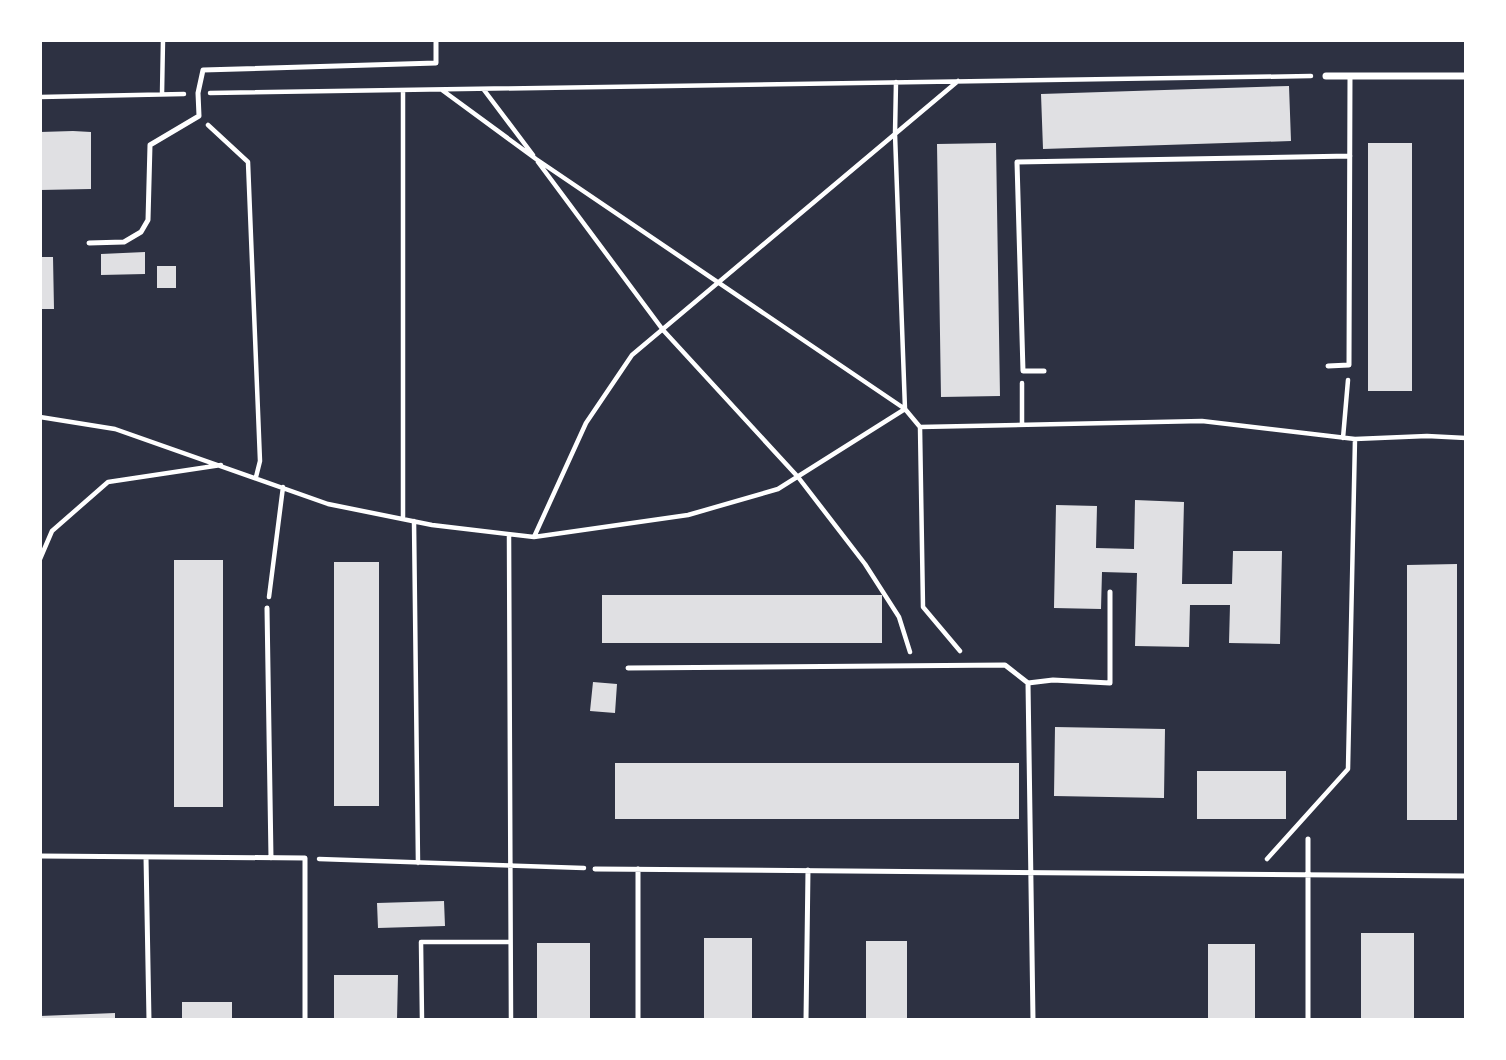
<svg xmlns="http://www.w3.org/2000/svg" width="1506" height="1060" viewBox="0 0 1506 1060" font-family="'Open Sans',sans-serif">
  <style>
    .building { fill: #e0e0e3 }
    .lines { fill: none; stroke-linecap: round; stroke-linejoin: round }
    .path { stroke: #fff; stroke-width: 4.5 }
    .service { stroke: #fff; stroke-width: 5 }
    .minor { stroke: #fff; stroke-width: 7 }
  </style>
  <rect width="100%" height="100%" fill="#2d3142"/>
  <!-- building -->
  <path class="building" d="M 1289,86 L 1291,141 L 1043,149 L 1041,94 Z
    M 73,131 L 91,132 L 91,189 L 40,190 L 40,132 Z
    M 996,143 L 1000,396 L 941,397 L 937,144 Z
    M 1368,143 L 1412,143 L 1412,391 L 1368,391 Z
    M 145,252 L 145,274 L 101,275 L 101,254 Z
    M 40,257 L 53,257 L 54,309 L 40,309 Z
    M 157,266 L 176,266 L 176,288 L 157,288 Z
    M 1135,500 L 1184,502 L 1182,584 L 1232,584 L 1233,551 L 1282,551 L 1280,644 L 1229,643 L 1230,605 L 1190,605 L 1189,647 L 1135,646 L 1137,573 L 1102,572 L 1101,609 L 1054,608 L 1056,505 L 1097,506 L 1096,548 L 1134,549 Z
    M 174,560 L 223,560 L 223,807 L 174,807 Z
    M 334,562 L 379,562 L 379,806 L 334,806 Z
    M 1457,564 L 1457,820 L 1407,820 L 1407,565 Z
    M 602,595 L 882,595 L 882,643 L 602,643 Z
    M 593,682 L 617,684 L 615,713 L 590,711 Z
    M 1055,727 L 1165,729 L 1164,798 L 1054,796 Z
    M 615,763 L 1019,763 L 1019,819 L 615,819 Z
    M 1197,771 L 1286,771 L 1286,819 L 1197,819 Z
    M 444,901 L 445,926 L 378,928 L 377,903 Z
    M 1361,933 L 1414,933 L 1414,1020 L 1361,1020 Z
    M 704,938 L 752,938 L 752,1020 L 704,1020 Z
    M 866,941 L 907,941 L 907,1020 L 866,1020 Z
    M 537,943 L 590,943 L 590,1020 L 537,1020 Z
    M 1208,944 L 1255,944 L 1255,1020 L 1208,1020 Z
    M 334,975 L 398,975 L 397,1020 L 334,1020 Z
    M 182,1002 L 232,1002 L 232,1020 L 182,1020 Z
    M 115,1013 L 115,1020 L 40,1020 L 40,1016 Z"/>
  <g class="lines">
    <!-- path -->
    <path class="path" d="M 442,90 L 536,159 L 905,409 L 920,427 L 1202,421 L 1355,439 L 1427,436 L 1466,438
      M 484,90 L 533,155
      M 210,93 L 1311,76
      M 162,94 L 163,40
      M 40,97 L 184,94
      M 208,125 L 248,162 L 260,461 L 256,477
      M 538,162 L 663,330 L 798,477 L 865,564 L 899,617 L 910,652
      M 40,417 L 115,429 L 328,504 L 432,525 L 534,537 L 688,515 L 778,489 L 905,409 L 895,134 L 896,82
      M 1022,425 L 1022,383
      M 920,427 L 923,607 L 960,651
      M 1343,438 L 1348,380
      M 403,519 L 403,91
      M 414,521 L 418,863
      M 509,535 L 511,1020
      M 534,537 L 586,423 L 632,355 L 958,81
      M 40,559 L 52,531 L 108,482 L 221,465
      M 269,597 L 283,487
      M 319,859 L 584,868
      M 1267,859 L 1348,769 L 1355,439
      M 422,1020 L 421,942 L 510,942"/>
    <!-- service -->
    <path class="service" d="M 89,243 L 124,242 L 141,232 L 148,220 L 150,145 L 199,116 L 198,93 L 203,70 L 436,63 L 436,40
      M 1328,366 L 1349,365 L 1350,76
      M 1044,371 L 1023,371 L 1017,162 L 1350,156
      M 267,608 L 271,858
      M 628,668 L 1005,665 L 1028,683 L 1033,1020
      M 1028,683 L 1053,680 L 1110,683 L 1110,592
      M 40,856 L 305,858 L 305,1020
      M 146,857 L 149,1020
      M 595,869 L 1466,876
      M 638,869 L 638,1020
      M 806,1020 L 808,870
      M 1308,1020 L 1308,839"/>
    <!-- minor -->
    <path class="minor" d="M 1326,76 L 1466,76"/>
  </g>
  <!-- border -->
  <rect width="1506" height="1060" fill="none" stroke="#ffffff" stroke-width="84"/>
</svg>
